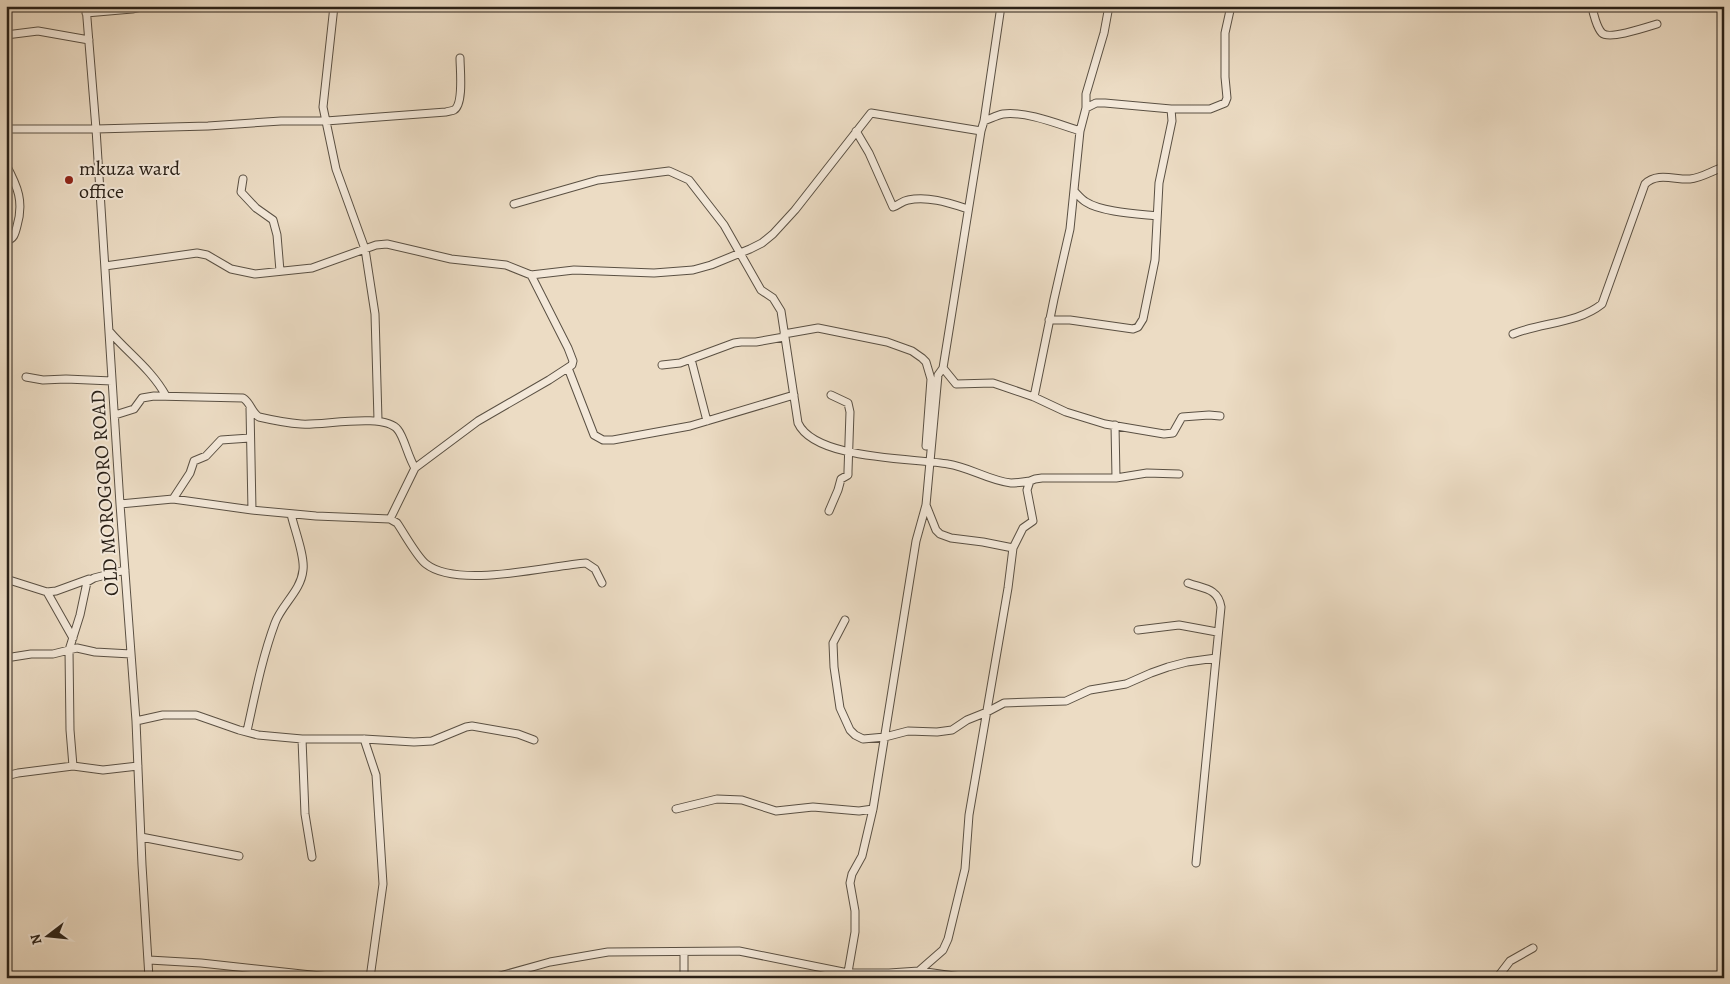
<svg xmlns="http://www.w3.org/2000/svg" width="1730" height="984" viewBox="0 0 1730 984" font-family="Alegreya,serif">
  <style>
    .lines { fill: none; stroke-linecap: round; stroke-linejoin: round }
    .street-casing { stroke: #5a5043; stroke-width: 9 }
    .street { stroke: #f3e8d9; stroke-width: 7 }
    .poi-dot { fill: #8f2418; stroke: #f3e8d9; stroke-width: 2 }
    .labels { text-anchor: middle; stroke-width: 4; stroke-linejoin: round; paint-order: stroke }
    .poi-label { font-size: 20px; fill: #2a2118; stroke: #f3e8d9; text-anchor: start }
    .street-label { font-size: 20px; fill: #2a2118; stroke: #f3e8d9 }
  </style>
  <rect width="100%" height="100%" fill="#ecdcc4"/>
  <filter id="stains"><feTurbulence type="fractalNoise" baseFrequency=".004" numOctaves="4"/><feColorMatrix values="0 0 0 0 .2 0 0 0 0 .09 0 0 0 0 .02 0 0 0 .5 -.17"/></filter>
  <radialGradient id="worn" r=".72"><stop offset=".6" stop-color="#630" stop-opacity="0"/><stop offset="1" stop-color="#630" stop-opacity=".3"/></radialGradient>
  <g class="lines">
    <defs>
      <path id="street" d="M 86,6 L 96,129 L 120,504 L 136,721 L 142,865 L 149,978
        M 334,6 L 323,107 L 336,169 L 365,249 L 375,314 L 378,420
        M 1592,6 C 1593,13 1597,28 1602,33 C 1609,40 1647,27 1657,24
        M 86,13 L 132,9 L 145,6
        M 6,35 L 38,31 L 89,40
        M 1086,108 L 1096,103 L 1105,103 L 1171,109 L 1210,109 L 1225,103 L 1227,98 L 1225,77 L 1225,33 L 1231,6
        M 984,121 C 990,119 997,115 1003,114 C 1026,111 1058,124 1080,131
        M 6,129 L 96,129 L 208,126 L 281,121 L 326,121 L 446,112 C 449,111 452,111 454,110 C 464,104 460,69 460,58
        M 856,131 L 869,153 L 893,207 C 899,205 902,201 908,200 C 929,196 949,203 968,209
        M 6,165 C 18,187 24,202 17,226 C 15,234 14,239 6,241
        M 243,179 L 241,192 L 256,208 L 273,220 L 277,235 L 280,271
        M 1074,191 C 1078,195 1082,200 1086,202 C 1101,212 1139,214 1157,216
        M 514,204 L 598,180 L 669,171 L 689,180 L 724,225 L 761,290 L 773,298 L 781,311 L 798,423 C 815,460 913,458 948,464 C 969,467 990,481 1011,483 C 1017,483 1024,482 1030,481
        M 105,266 L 197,253 L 207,255 L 231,269 L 255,274 L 312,268 L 376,245 L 387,244 L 451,259 L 506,265 L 531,275 L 574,270 L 654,273 L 693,270 L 711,265 L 750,249 L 762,243 L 773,234 L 795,210 L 871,113 L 981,131
        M 1049,320 L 1070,320 L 1133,329 L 1138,327 L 1143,319 L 1155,260 L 1159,183 L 1172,121 L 1171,109
        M 110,332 C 128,353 152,370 166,396
        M 784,334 L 818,328 L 887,342 L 912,351 L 922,358 L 926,362 L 931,379 L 926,446
        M 1513,334 C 1542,322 1577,324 1602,304 L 1645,184 C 1657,172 1675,180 1690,179 C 1702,178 1713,170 1724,167
        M 691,359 L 707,421
        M 662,365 L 680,363 L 734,343 L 741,342 L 756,342 L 784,337
        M 568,368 L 594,435 L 603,440 L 613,440 L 690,426 L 794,395
        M 943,368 L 956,384 L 993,383 L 1034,397 L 1066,412 L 1105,424 L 1164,434 L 1173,433 L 1182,417 L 1209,415 L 1220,416
        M 26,377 L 43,380 L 66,379 L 112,381
        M 1034,397 L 1054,299 L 1070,229 L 1080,131 L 1086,108 L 1086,94 L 1104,33 L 1109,6
        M 250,408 L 252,510
        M 115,415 L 134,409 L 142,398 L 154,396 L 243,398 C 251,403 251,412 259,417 C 272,420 287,423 301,424 C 322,426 385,412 398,430 C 404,437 408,457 415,468
        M 1115,425 L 1116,478
        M 173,499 L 190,473 L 194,461 L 206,456 L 221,440 L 250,438
        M 120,504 L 173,499 L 252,510 L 316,516 L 390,519 L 397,523 C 404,533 417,557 426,564 C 458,589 547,566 586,563 L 595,569 L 602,583
        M 926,505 L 936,530 L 940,534 L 951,538 L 983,542 L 1013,548
        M 829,511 L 838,490 L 841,479 L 848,475 L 848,471 L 850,412 L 848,403 L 831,395
        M 390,519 L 415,468 L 478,421 L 549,380 L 572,365 L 573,361 L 568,348 L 531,275
        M 6,579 L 47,592 L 56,591 L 89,579
        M 1188,583 C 1204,589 1218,588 1221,607 L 1196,863
        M 47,592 L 73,638
        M 845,620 L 833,643 L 834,667 L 840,708 L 850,730 L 855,735 L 863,739 L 885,737 L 908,731 L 937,732 L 952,730 L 967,720 L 987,712 L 1004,703 L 1066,701 L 1090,690 L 1126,684 L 1151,673 L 1168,667 L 1187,662 L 1216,658
        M 1138,630 L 1179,625 L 1217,632
        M 12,657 L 31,654 L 53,654 L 77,648 L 95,652 L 131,654
        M 136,721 L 163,715 L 196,715 L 239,730 L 258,735 L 302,739 L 364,739 L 414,742 L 432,741 L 466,727 L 472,726 L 518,734 L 534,740
        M 247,731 C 255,695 262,658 275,623 C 282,604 301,591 303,570 C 305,556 294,528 291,514
        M 302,739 L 305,814 L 312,857
        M 364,739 L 376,775 L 383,884 L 370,978
        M 73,766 L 70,730 L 69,650 L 80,615 L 87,582 L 94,578 L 125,570
        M 6,776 L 18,773 L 73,766 L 103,770 L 138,766
        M 676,809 L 717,799 L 742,800 L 776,811 L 813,807 L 859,811 L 873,809
        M 141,837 L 239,856
        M 684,952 L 684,978
        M 149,960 L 201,963 L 339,978
        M 919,971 L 943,950 L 948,939 L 965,869 L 969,815 L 1008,588 L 1013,548 L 1023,528 L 1033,521 L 1027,490 L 1030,481 L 1035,479 L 1042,478 L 1116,478 L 1147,473 L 1179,474
        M 493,978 L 550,962 L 608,952 L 739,951 L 848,973 L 889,973 L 919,971 L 968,978
        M 847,978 L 855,932 L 855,911 L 850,883 L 852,874 L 862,856 L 873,809 L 916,541 L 926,505 L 938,375 L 943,368 L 981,131 L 984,121 L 1001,6
        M 1497,978 L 1510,961 L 1533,948"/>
    </defs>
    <!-- street casing -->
    <use href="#street" class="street-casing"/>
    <!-- street -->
    <use href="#street" class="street"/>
  </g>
  <!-- markers -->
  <circle class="poi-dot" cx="69" cy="180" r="5"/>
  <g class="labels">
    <!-- poi labels -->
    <g class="poi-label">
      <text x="79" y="175">mkuza ward<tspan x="79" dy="23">office</tspan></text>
    </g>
    <!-- street labels -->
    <g class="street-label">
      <text transform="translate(104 493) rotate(-94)" y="7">OLD MOROGORO ROAD</text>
    </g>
  </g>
  <!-- margin -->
  <rect width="1730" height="984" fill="none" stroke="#ecdcc4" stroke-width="25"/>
  <rect x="8" y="8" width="1715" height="969" fill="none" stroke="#2a2118" stroke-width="2.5"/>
  <rect x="12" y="12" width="1705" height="959" fill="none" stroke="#2a2118"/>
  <!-- north arrow -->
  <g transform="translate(48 936) rotate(254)" stroke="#f3e8d9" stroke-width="4" paint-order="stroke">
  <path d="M0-4L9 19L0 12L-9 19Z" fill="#2a2118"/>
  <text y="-8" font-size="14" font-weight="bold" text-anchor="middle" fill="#2a2118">N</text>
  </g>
  <rect width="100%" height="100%" filter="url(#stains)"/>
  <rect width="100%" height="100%" fill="url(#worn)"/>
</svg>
